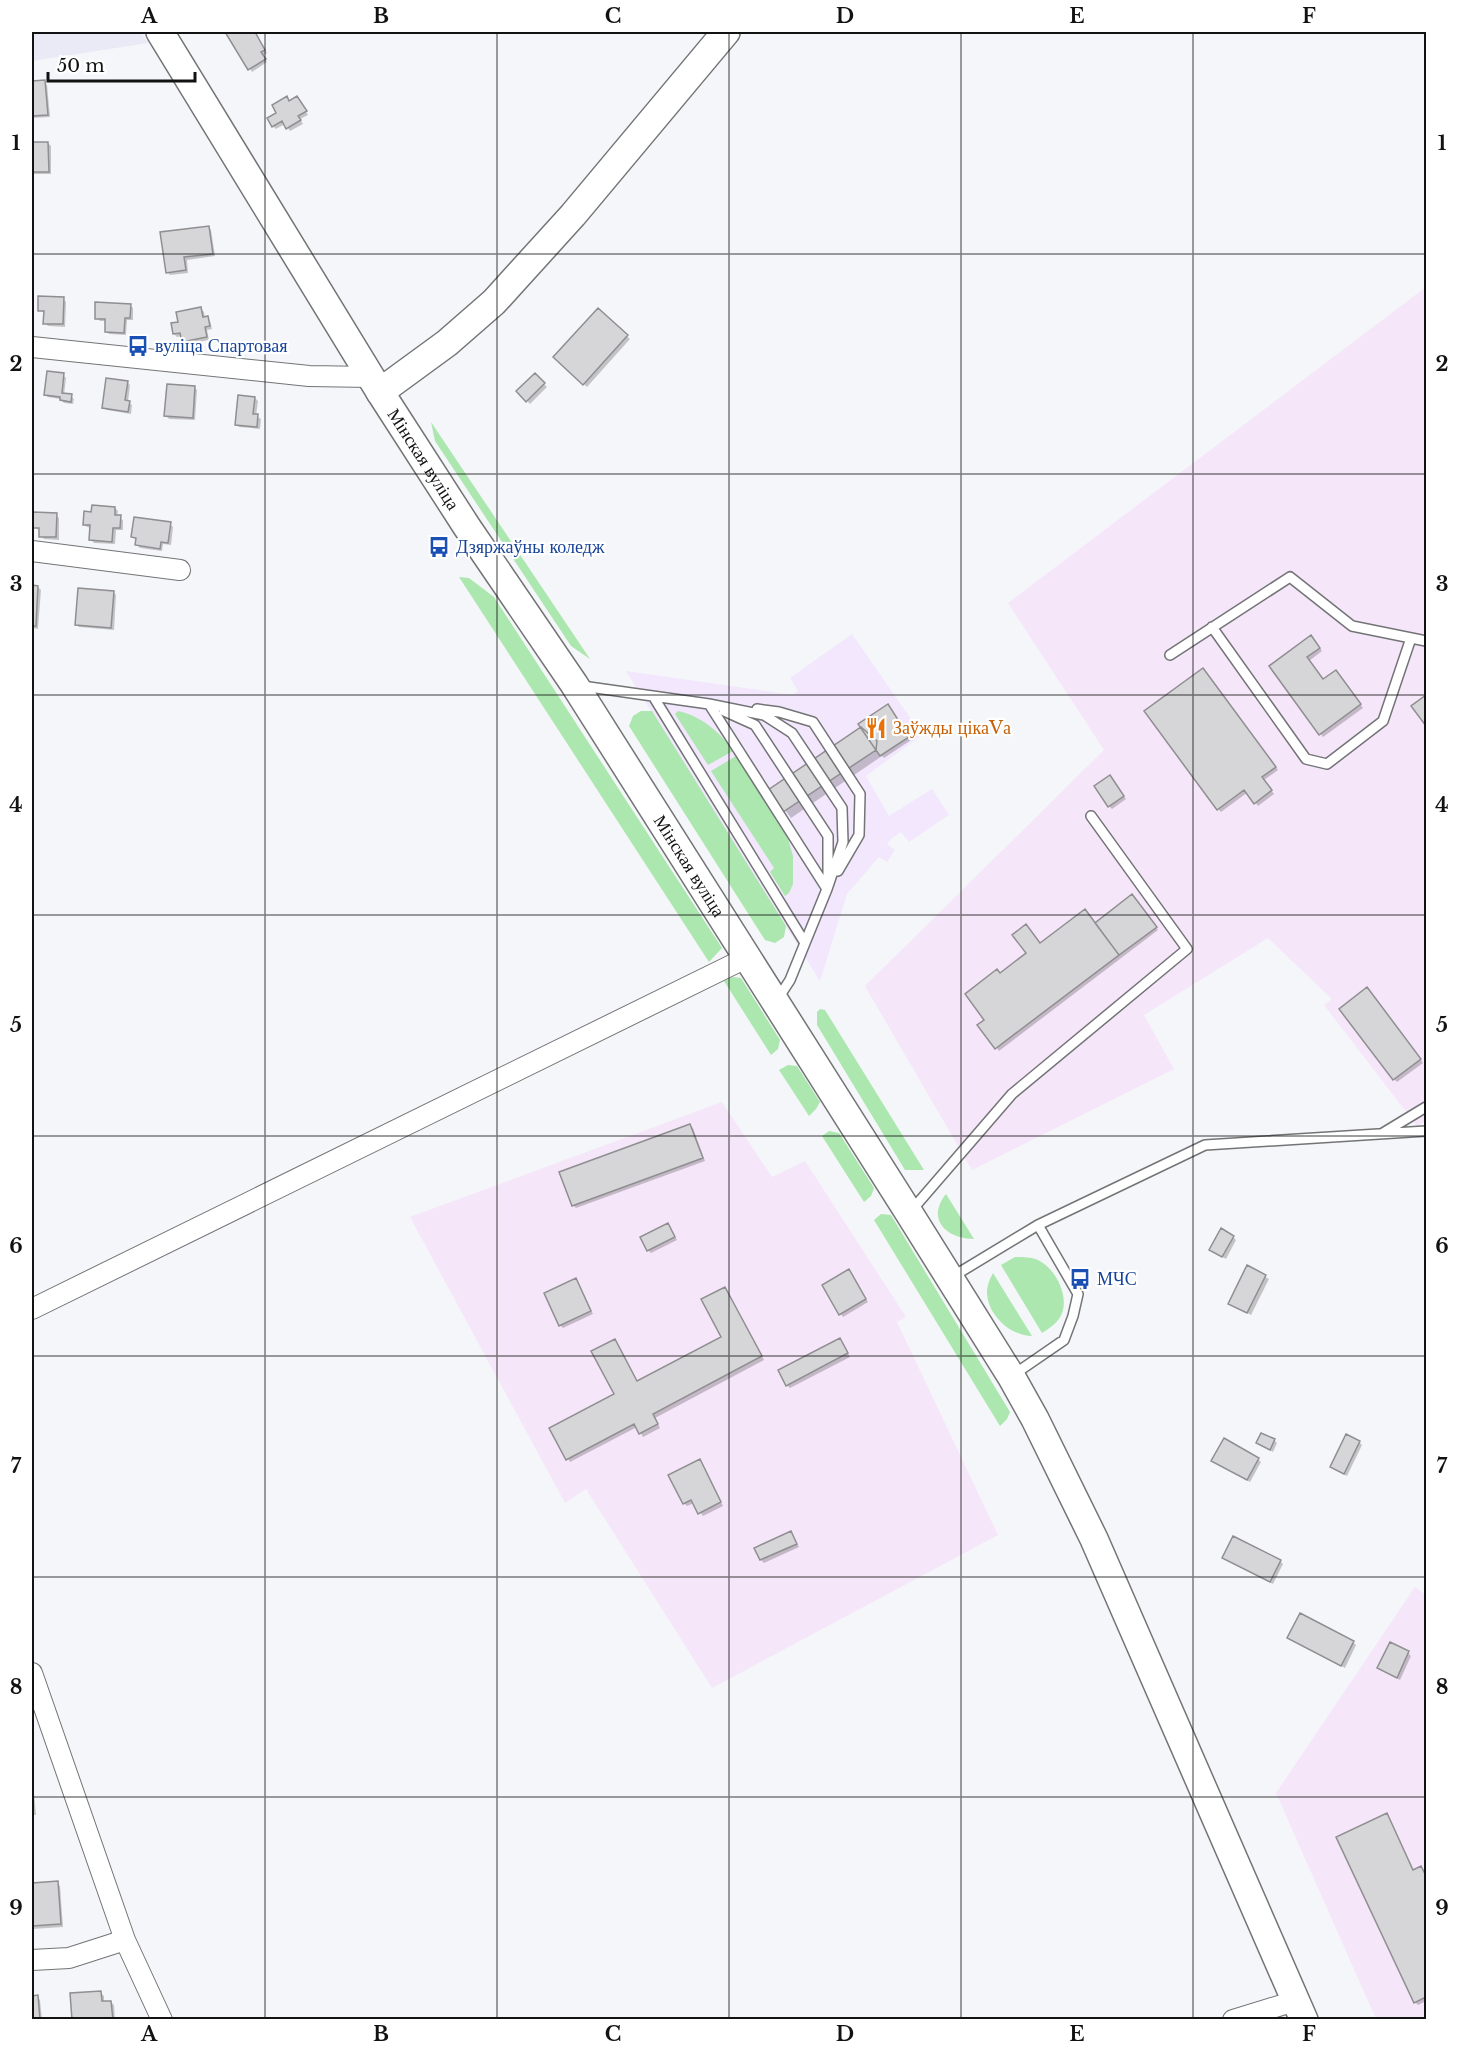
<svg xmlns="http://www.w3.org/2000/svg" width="1458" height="2051" viewBox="0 0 1458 2051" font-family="'Libre Baskerville',serif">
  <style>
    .commercial { fill: #f2e7fc }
    .industrial { fill: #f5e6f9 }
    .built { fill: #e9eaf5 }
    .green { fill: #abe7ae }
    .shadow { fill: #0003 }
    .building { fill: #d6d5d8; stroke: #8f8e90; stroke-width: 1.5 }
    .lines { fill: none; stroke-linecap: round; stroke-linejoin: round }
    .lane-casing { stroke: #737476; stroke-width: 12 }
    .street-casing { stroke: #737476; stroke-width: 22 }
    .secondary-casing { stroke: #737476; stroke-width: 30 }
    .lane { stroke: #fff; stroke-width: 9 }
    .street { stroke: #fff; stroke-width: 20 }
    .secondary { stroke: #fff; stroke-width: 27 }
    .grid { fill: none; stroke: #121213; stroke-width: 1.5; stroke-opacity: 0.55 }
    .labels { text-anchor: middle; stroke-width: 4.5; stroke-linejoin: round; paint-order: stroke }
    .transit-label { font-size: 18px; fill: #164399; stroke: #fff; text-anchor: start }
    .street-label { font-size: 18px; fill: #121213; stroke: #fff }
    .food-label { font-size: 18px; fill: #c56008; stroke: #fff; text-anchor: start }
    .neatline { fill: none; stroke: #121213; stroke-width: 2 }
    .grid-label { font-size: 20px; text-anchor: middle; font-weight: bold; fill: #121213 }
  </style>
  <rect width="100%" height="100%" fill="#f5f6f9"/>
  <!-- commercial -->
  <path class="commercial" d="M 852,634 L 922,735 L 866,776 L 889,816 L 932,789 L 949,815 L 909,842 L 901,832 L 891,839 L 887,844 L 895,850 L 887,862 L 879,857 L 847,894 L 820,981 L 626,671 L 793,695 L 798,691 L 790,678 Z"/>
  <!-- industrial -->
  <path class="industrial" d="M 1426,287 L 1426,1121 L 1417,1126 L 1324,1005 L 1332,999 L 1268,938 L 1144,1015 L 1174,1069 L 972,1170 L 865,986 L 1104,750 L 1008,603 Z
    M 722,1102 L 772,1177 L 805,1161 L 906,1317 L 897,1322 L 998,1535 L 712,1688 L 586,1489 L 565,1503 L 410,1217 Z
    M 1415,1587 L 1426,1595 L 1426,2019 L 1376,2019 L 1276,1793 Z"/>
  <!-- built -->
  <path class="built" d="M 32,32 L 141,32 L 148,43 L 32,61 Z"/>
  <!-- green -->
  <path class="green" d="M 431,422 L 590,659 L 571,646 L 435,441 Z
    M 459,577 L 469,578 L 494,597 L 722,948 L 709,962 Z
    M 641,711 L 652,711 L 786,926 L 784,937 L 775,943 L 765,940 L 629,726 L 633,716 Z
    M 678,711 C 700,715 721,733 733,751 L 708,765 L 675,714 Z
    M 736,756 L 787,835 L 793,856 L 793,884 L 789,893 L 785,896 L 770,872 L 774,868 L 711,771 Z
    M 733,977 L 741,978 L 780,1040 L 778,1049 L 771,1055 L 724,981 Z
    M 820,1009 L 825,1010 L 924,1170 L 905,1170 L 817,1025 L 817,1012 Z
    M 788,1065 L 797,1066 L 820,1102 L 816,1109 L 809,1116 L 779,1070 Z
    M 829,1131 L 839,1133 L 874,1188 L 871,1196 L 864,1202 L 822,1136 Z
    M 946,1194 L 974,1239 C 946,1239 926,1219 946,1194 Z
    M 881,1214 L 891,1215 L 1010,1412 L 1007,1419 L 1000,1426 L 874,1220 Z
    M 1015,1257 C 1023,1257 1031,1257 1038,1260 C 1055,1268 1069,1295 1062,1313 C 1059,1322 1050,1328 1042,1333 L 1001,1265 Z
    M 993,1273 L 1032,1336 C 1010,1336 987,1314 987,1292 C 987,1285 990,1279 993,1273 Z"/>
  <!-- shadow -->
  <path class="shadow" d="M 227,32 L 255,32 L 267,53 L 263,56 L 267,62 L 252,72 Z
    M 32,82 L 44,82 L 47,85 L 50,117 L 32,118 Z
    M 300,101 L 308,115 L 300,119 L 303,124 L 290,131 L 285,124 L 276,129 L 273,126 L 278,113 L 290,102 Z
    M 32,143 L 48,143 L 51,146 L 51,174 L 32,174 Z
    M 208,227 L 211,230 L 215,256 L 187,260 L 188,273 L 170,275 L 167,272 Z
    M 63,299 L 66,302 L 65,327 L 48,326 L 45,323 L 45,313 L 39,310 Z
    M 130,305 L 133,308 L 133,320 L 127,320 L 126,335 L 109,334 L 106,331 L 106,321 L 100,321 L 96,318 Z
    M 201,309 L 204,312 L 205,318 L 210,321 L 212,329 L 207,330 L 209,340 L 187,344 L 182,336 L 177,337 L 174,334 L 180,323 Z
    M 598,310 L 630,339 L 587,387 L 555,357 Z
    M 63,375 L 66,378 L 64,395 L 71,396 L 74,399 L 73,404 L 64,403 L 60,399 L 48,397 L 45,394 Z
    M 535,375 L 547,387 L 530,404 L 518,391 Z
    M 127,382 L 130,385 L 128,402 L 132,405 L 131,414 L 107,410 L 104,407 Z
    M 194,387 L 197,390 L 195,420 L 169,419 L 166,416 Z
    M 255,398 L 258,401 L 256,416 L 261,419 L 260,429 L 239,427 L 236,424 Z
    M 115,508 L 118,511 L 117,517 L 123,520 L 123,530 L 116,530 L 115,544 L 94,543 L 91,539 L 92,528 L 87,527 L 84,524 L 93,513 Z
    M 56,515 L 59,518 L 59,540 L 44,539 L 41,536 L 41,531 L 34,527 Z
    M 170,524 L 173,527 L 171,545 L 163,544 L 162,551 L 140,548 L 137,545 L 137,540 L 132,537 Z
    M 32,587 L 38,587 L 41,590 L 38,629 L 32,628 Z
    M 113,592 L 116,595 L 114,630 L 79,627 L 76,624 Z
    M 1314,640 L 1322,651 L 1309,661 L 1323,681 L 1339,675 L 1363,708 L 1323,737 L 1271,667 Z
    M 1206,673 L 1278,770 L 1264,780 L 1274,794 L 1258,806 L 1248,792 L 1221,812 L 1218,809 Z
    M 891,709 L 911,740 L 884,758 L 882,756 L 791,818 L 770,790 Z
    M 1112,780 L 1126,799 L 1112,809 L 1109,806 Z
    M 1135,899 L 1158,930 L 999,1051 L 997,1048 L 986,1020 L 1000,975 L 1040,945 L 1095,924 Z
    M 1370,992 L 1423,1063 L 1397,1082 L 1394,1079 Z
    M 690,1125 L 693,1128 L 705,1161 L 576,1208 L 573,1205 Z
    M 668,1225 L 677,1240 L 651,1253 L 648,1250 Z
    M 1233,1237 L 1236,1240 L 1226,1259 L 1211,1250 Z
    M 1247,1267 L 1269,1279 L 1251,1315 L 1229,1303 Z
    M 851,1274 L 868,1302 L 843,1317 L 824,1286 Z
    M 576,1280 L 593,1314 L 563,1328 L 560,1325 Z
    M 727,1291 L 764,1360 L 655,1418 L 660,1428 L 643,1437 L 637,1427 L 570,1462 L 551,1429 L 616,1394 L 614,1340 L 638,1383 L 723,1337 Z
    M 840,1340 L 850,1357 L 790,1388 L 787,1385 Z
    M 1274,1440 L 1277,1443 L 1273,1452 L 1258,1443 Z
    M 1359,1442 L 1362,1445 L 1347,1476 L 1335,1470 L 1332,1467 Z
    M 1258,1459 L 1261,1462 L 1250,1482 L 1216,1463 Z
    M 700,1461 L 723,1506 L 703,1516 L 694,1503 L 687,1506 L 684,1503 Z
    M 791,1533 L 799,1547 L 764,1563 L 761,1560 L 756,1549 Z
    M 1223,1557 L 1280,1561 L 1283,1564 L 1273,1584 Z
    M 1289,1638 L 1353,1642 L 1356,1645 L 1345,1668 Z
    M 1408,1653 L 1411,1656 L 1400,1680 L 1379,1668 Z
    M 32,1790 L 34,1793 L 36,1815 L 32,1815 Z
    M 1386,1815 L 1414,1871 L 1421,1868 L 1426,1876 L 1426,2001 L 1418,2005 L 1415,2002 Z
    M 57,1883 L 60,1886 L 63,1927 L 32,1929 L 32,1885 Z
    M 101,1993 L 104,1996 L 104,2003 L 111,2002 L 114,2005 L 115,2020 L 73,2020 Z
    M 32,1997 L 37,1997 L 40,2000 L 42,2020 L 32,2020 Z"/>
  <!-- building -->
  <path class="building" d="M 225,32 L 255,32 L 265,50 L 261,52 L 266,59 L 248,70 Z
    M 45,80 L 48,115 L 32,116 L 32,81 Z
    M 287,96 L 289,101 L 297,96 L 307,111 L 298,116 L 301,120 L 286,129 L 282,121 L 272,127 L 267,118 L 276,113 L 272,105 Z
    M 32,142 L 48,142 L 49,172 L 32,172 Z
    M 209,226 L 213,254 L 184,257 L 186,270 L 166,273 L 160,232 Z
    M 38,296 L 64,297 L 63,324 L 43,324 L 44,311 L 38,311 Z
    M 95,302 L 131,304 L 130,318 L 125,318 L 124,333 L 105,332 L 105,319 L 95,319 Z
    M 201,307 L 203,317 L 208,316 L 210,326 L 205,327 L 207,337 L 182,342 L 180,333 L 173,334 L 171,323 L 178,322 L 176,312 Z
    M 598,308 L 628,335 L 583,385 L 553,357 Z
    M 47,371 L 64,373 L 62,393 L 72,394 L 71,402 L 60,400 L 60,397 L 44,395 Z
    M 535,373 L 545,383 L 526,402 L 516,391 Z
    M 106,378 L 128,381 L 125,400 L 130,401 L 128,412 L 102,408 Z
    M 167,384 L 195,386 L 193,418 L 164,416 Z
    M 238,395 L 255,397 L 253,414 L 258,414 L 257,427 L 235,425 Z
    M 92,505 L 115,507 L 115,515 L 121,515 L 120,528 L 113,528 L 112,542 L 89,540 L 90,525 L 83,525 L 84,511 L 91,512 Z
    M 33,512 L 57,513 L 56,537 L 39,537 L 39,528 L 33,528 Z
    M 134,517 L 171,522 L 168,543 L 161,542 L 160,549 L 135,545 L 136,538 L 131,537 Z
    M 32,585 L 38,586 L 36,626 L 32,626 Z
    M 78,588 L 114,591 L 111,628 L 75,625 Z
    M 1311,635 L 1320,648 L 1307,657 L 1323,679 L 1336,670 L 1361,704 L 1319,735 L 1269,666 Z
    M 1203,668 L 1276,767 L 1262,777 L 1272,790 L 1254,804 L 1244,790 L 1217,810 L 1144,711 Z
    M 1426,695 L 1426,726 L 1411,706 Z
    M 888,704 L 909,737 L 880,756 L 858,724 Z
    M 861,727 L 877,741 L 876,750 L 783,812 L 768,790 Z
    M 1110,775 L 1124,796 L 1108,807 L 1094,786 Z
    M 1132,894 L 1157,927 L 1119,955 L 1095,923 Z
    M 1085,909 L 1119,955 L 995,1049 L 977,1025 L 984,1020 L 965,994 L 997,969 L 1000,973 L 1026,953 L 1012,935 L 1026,924 L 1040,943 Z
    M 1367,987 L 1421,1059 L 1393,1080 L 1339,1009 Z
    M 690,1124 L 703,1158 L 572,1206 L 559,1172 Z
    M 668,1223 L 675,1237 L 647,1251 L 640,1237 Z
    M 1221,1228 L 1234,1236 L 1222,1257 L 1209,1250 Z
    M 1247,1265 L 1266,1275 L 1247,1313 L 1228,1304 Z
    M 849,1269 L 866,1299 L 839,1315 L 822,1285 Z
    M 576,1278 L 591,1311 L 559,1326 L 544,1293 Z
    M 725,1287 L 762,1356 L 653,1414 L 658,1424 L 639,1434 L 634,1424 L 566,1460 L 549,1428 L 614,1394 L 591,1351 L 615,1339 L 637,1381 L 721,1337 L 701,1299 Z
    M 840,1338 L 848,1353 L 786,1386 L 778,1370 Z
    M 1261,1433 L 1275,1439 L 1270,1450 L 1256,1443 Z
    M 1346,1434 L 1360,1441 L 1344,1474 L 1330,1467 Z
    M 1224,1438 L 1259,1458 L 1247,1480 L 1211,1461 Z
    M 700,1459 L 721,1502 L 698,1514 L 691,1500 L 683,1504 L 668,1475 Z
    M 791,1531 L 797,1544 L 760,1560 L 754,1548 Z
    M 1233,1536 L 1281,1560 L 1270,1582 L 1222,1558 Z
    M 1300,1613 L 1354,1641 L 1341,1666 L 1287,1638 Z
    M 1390,1642 L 1409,1651 L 1397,1678 L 1377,1668 Z
    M 1387,1813 L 1413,1870 L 1421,1866 L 1426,1876 L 1426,1997 L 1414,2003 L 1336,1837 Z
    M 58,1881 L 61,1924 L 32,1926 L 32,1883 Z
    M 101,1991 L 102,2001 L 111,2001 L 113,2020 L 72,2020 L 70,1993 Z
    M 38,1995 L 40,2020 L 32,2020 L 32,1996 Z"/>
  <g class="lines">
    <defs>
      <path id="lane" d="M 1212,627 L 1306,759 L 1327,764 L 1383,721 L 1411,638
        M 1170,655 L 1290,577 L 1352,626 L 1426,641
        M 582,686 L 709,704 L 764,715 L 792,733 L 842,808 L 843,842 L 827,889 L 805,943 L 790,980 L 777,1000
        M 653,696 L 805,943
        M 709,704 L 827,889
        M 757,709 L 779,712 L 813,722 L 860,794 L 859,835 L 838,871
        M 724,711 L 755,725 L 828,836 L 828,880
        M 1383,1133 L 1426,1107
        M 911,1211 L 1012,1094 L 1187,949 L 1091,816
        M 952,1277 L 1038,1225 L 1205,1145 L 1426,1131
        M 1013,1375 L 1064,1340 L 1073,1316 L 1078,1294 L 1038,1225"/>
      <path id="street" d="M 32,347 L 309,376 L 370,377
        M 32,551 L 180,570
        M 32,1309 L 746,958
        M 32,1673 L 125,1940 L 162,2020
        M 32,1960 L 69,1958 L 125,1940
        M 1233,2020 L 1295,2001"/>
      <g id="secondary">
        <path id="s1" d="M 160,32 L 380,392 L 467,527 L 574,684 L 909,1213 L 1011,1376 L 1035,1419 L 1094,1539 L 1304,2020"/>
        <path d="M 380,392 L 447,343 L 494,302 L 573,215 L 726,32"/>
      </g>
    </defs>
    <!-- lane casing -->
    <use href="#lane" class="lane-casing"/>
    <!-- street casing -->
    <use href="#street" class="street-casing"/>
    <!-- secondary casing -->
    <use href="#secondary" class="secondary-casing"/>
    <!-- lane -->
    <use href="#lane" class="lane"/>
    <!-- street -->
    <use href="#street" class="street"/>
    <!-- secondary -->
    <use href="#secondary" class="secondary"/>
  </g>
  <!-- grid -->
  <path class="grid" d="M 265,32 L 265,2020M 497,32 L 497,2020M 729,32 L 729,2020M 961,32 L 961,2020M 1193,32 L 1193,2020M 32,254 L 1426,254M 32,474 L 1426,474M 32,695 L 1426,695M 32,915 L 1426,915M 32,1136 L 1426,1136M 32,1356 L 1426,1356M 32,1577 L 1426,1577M 32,1797 L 1426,1797"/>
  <!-- icons -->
  <defs>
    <symbol id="bus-bare" viewBox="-9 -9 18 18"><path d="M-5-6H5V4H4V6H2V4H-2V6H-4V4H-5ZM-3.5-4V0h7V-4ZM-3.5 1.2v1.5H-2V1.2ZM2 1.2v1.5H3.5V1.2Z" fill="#1a4fb4" stroke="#fff" stroke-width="2.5" paint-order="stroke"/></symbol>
    <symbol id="restaurant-bare" viewBox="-9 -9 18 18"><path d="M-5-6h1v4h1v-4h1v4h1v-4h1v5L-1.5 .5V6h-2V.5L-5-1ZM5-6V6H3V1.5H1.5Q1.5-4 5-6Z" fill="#e8710a" stroke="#fff" stroke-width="2.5" paint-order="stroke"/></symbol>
  </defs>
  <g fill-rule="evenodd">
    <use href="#bus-bare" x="123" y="331" width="30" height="30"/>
    <use href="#bus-bare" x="424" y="532" width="30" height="30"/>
    <use href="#restaurant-bare" x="861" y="713" width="30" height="30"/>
    <use href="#bus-bare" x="1065" y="1264" width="30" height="30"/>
  </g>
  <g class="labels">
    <!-- transit labels -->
    <g class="transit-label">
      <text x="155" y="352">вуліца Спартовая</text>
      <text x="456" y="553">Дзяржаўны коледж</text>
      <text x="1097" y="1285">МЧС</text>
    </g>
    <!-- street labels -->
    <g class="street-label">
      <text dy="6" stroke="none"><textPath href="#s1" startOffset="502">Мінская вуліца</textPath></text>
      <text dy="6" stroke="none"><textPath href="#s1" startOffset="988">Мінская вуліца</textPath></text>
    </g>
    <!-- food labels -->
    <g class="food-label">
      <text x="893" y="734">Заўжды цікаVа</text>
    </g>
  </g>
  <!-- border -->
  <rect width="1458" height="2051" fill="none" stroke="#ffffff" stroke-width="66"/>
  <!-- scale -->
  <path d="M48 72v9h147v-9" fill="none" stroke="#121213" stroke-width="3"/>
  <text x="57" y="72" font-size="18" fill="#121213" stroke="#ffffff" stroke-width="4.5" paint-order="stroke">50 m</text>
  <rect x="33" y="33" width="1392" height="1985" class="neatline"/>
  <g class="grid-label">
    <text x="149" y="23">A</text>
    <text x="381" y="23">B</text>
    <text x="613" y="23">C</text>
    <text x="845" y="23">D</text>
    <text x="1077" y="23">E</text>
    <text x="1309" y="23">F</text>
    <text x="16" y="150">1</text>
    <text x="1442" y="150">1</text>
    <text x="16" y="371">2</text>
    <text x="1442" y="371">2</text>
    <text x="16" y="591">3</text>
    <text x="1442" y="591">3</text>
    <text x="16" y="812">4</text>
    <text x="1442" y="812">4</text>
    <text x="16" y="1032">5</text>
    <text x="1442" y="1032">5</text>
    <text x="16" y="1253">6</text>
    <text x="1442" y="1253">6</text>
    <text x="16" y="1473">7</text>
    <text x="1442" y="1473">7</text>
    <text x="16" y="1694">8</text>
    <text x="1442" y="1694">8</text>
    <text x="16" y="1915">9</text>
    <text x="1442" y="1915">9</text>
    <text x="149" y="2041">A</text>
    <text x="381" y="2041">B</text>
    <text x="613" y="2041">C</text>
    <text x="845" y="2041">D</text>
    <text x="1077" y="2041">E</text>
    <text x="1309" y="2041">F</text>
  </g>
</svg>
